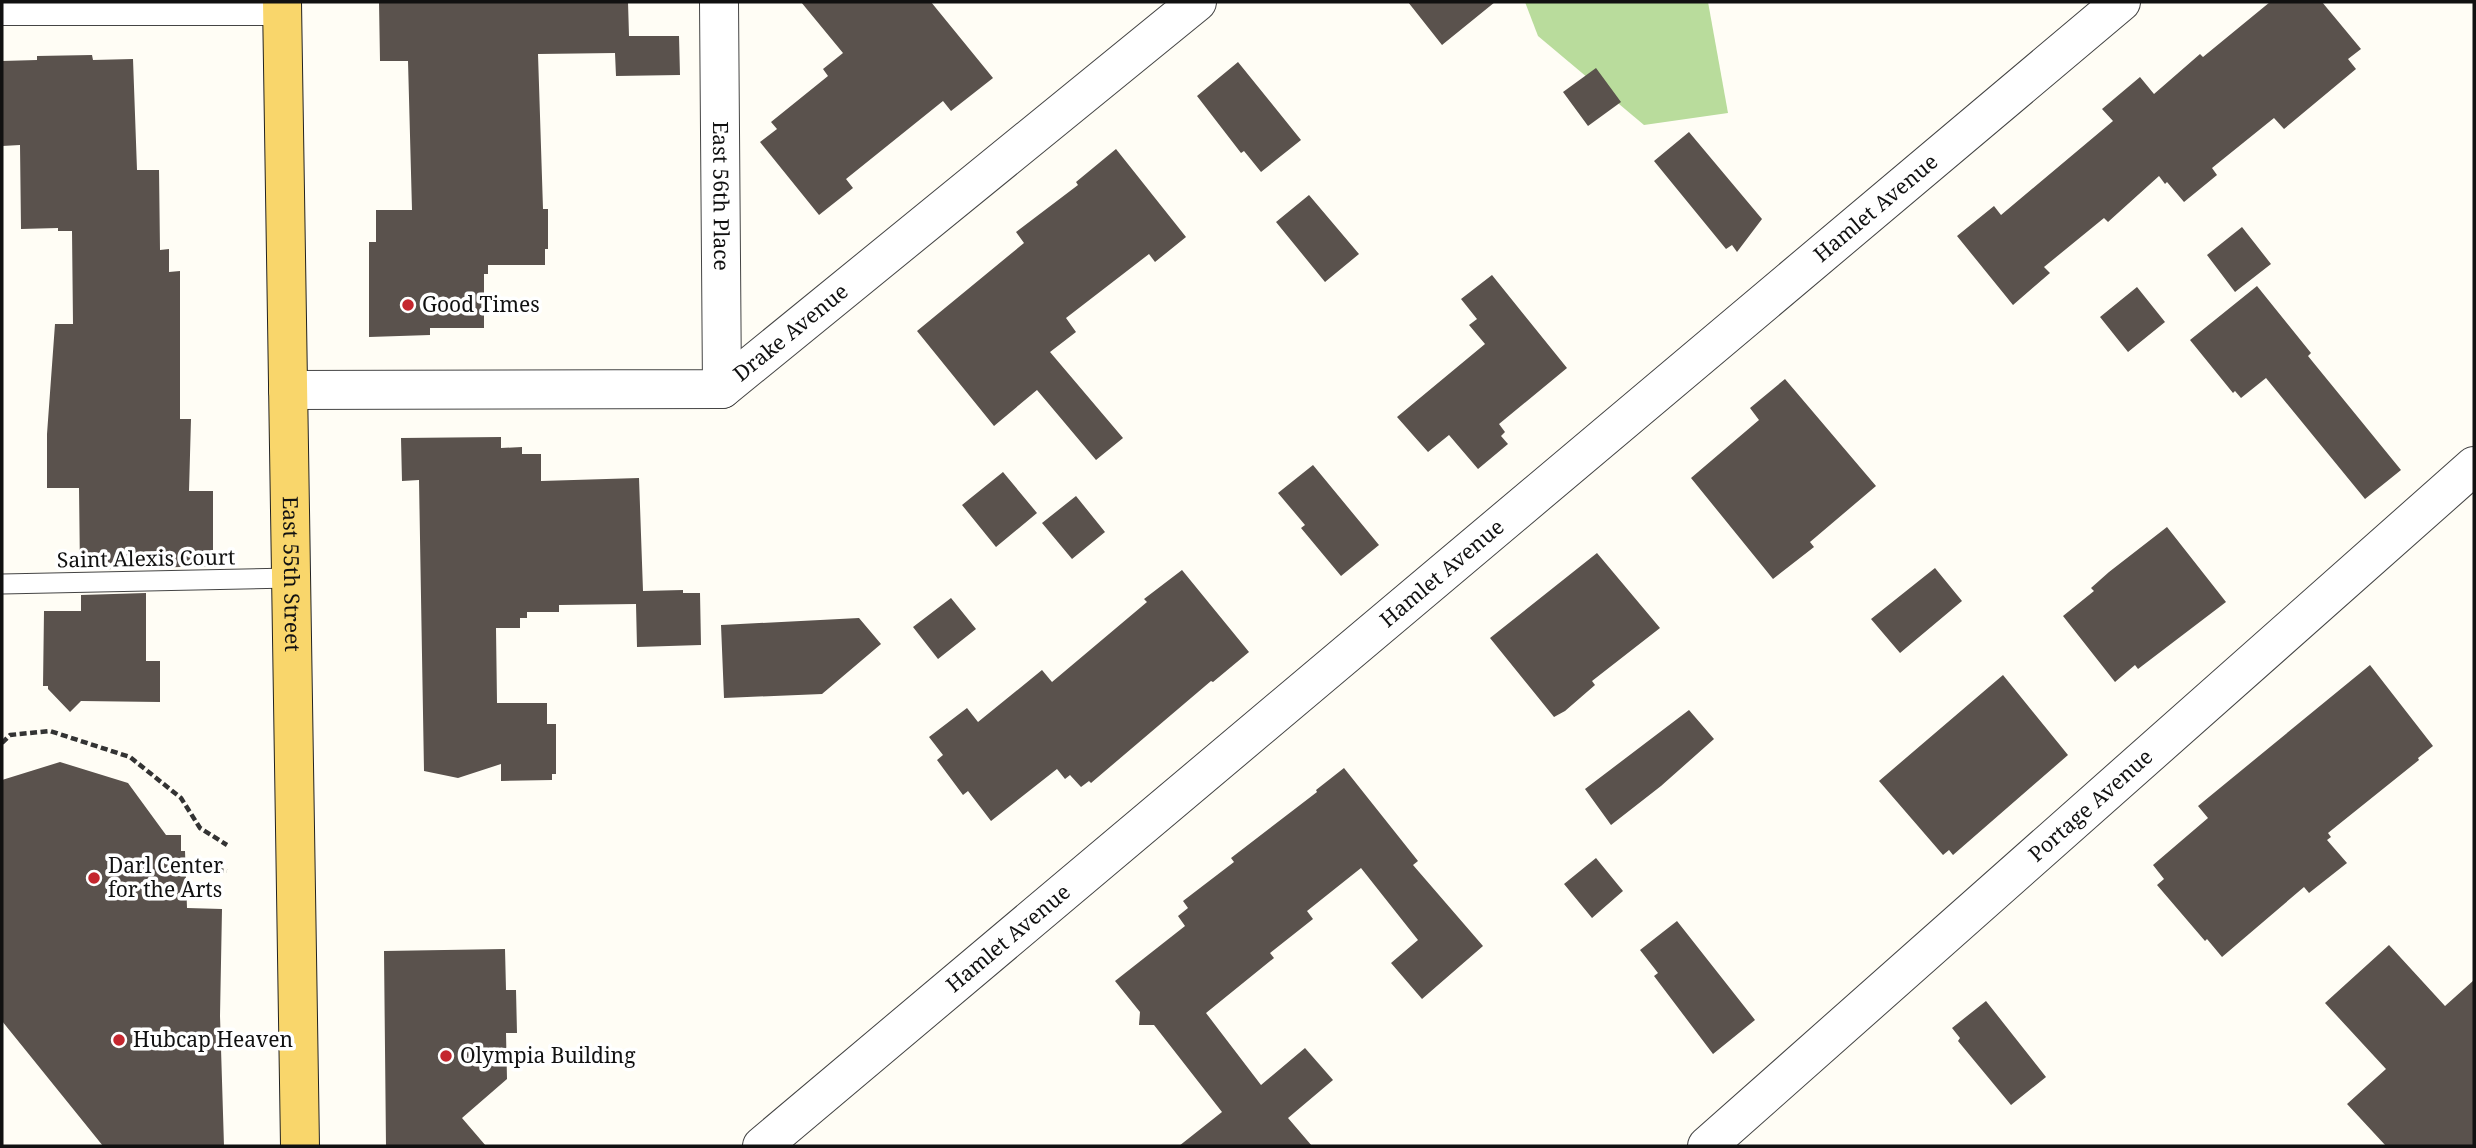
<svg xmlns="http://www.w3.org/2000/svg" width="2476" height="1148" viewBox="0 0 2476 1148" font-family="'Noto Serif',serif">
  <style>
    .forest { fill: #b9dc9c }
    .building { fill: #5a524d }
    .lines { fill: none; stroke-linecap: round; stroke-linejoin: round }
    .service-casing { stroke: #444; stroke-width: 21 }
    .minor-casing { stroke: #444; stroke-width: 40 }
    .primary-casing { stroke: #222; stroke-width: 40 }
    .path { stroke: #333; stroke-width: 4.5; stroke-dasharray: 7 3.5; stroke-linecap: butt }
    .service { stroke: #fff; stroke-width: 19 }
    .minor { stroke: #fff; stroke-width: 38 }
    .primary { stroke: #f9d66b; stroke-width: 38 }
    .poi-dot { fill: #c4262e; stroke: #fff; stroke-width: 2.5 }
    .labels { text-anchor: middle; stroke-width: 7; stroke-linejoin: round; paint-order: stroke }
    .street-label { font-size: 21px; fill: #111; stroke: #fff }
    .poi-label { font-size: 21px; fill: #111; stroke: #fff; text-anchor: start }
  </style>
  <rect width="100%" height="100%" fill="#fffdf5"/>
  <!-- forest -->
  <path class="forest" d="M 1525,2 L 1708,2 L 1728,113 L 1644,125 L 1538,36 Z"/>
  <!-- building -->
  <path class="building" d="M 379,2 L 628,2 L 629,36 L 679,36 L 680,75 L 616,76 L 615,53 L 538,54 L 543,209 L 548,209 L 548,249 L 545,249 L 545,265 L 488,265 L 488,274 L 484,274 L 484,328 L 430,328 L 430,335 L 369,337 L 369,242 L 376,242 L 376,210 L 412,210 L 408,61 L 380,61 Z
    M 801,2 L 931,2 L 993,78 L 951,111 L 943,101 L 846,179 L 853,188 L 819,215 L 760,142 L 777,129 L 771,122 L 828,76 L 823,69 L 843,53 Z
    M 1408,2 L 1495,2 L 1442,45 Z
    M 2270,2 L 2322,2 L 2361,49 L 2348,59 L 2356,69 L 2284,129 L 2274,118 L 2212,168 L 2217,175 L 2184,202 L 2167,182 L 2165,184 L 2159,176 L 2108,222 L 2104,218 L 2044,267 L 2050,273 L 2013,305 L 1957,236 L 1994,206 L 2001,215 L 2113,121 L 2102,109 L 2140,77 L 2154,94 L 2200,54 L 2203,57 Z
    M 92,55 L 93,60 L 133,59 L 137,170 L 159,170 L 160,250 L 169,249 L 169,272 L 180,271 L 180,419 L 191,419 L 189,491 L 213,491 L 213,566 L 80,570 L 79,488 L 47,488 L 47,434 L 55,324 L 73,324 L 72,231 L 58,231 L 58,228 L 21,229 L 20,145 L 2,146 L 2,61 L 37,60 L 37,56 Z
    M 1238,62 L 1301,140 L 1261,172 L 1244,151 L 1241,153 L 1197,96 Z
    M 1596,68 L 1621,102 L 1588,126 L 1563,92 Z
    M 1689,132 L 1762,219 L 1737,252 L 1732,245 L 1726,249 L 1654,161 Z
    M 1116,149 L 1186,237 L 1155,262 L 1149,254 L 1066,318 L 1076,332 L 1050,352 L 1123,438 L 1096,460 L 1037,390 L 994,426 L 917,331 L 1024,243 L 1016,232 L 1078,185 L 1076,182 Z
    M 1309,195 L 1359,254 L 1325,282 L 1276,222 Z
    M 2242,227 L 2271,264 L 2235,292 L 2207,255 Z
    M 1492,275 L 1567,368 L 1499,424 L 1505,432 L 1501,436 L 1508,444 L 1478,469 L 1449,435 L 1428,452 L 1397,417 L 1485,344 L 1469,325 L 1477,319 L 1461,299 Z
    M 2257,286 L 2311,353 L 2308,356 L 2401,470 L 2365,499 L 2266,378 L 2241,398 L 2235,391 L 2233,393 L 2190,340 Z
    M 2137,287 L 2165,322 L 2128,352 L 2100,317 Z
    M 1785,379 L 1876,486 L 1810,542 L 1814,547 L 1773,579 L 1691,478 L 1759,420 L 1750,408 Z
    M 501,437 L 501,448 L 522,447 L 522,454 L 541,454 L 541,481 L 639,478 L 643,591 L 683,590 L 683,593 L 700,593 L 701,645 L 637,647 L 636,604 L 559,605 L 559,612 L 527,612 L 527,618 L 520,618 L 520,628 L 496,628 L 497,703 L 547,703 L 547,724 L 556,724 L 556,774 L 552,774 L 552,780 L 501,781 L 501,764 L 458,778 L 424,771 L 419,480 L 402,481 L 401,438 Z
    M 1313,465 L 1379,545 L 1341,576 L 1301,528 L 1305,525 L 1278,493 Z
    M 1003,472 L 1037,513 L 996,547 L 962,505 Z
    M 1076,496 L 1105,532 L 1072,559 L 1042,523 Z
    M 2167,527 L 2226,602 L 2138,669 L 2135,665 L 2115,682 L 2063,616 L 2094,591 L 2091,588 L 2109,572 Z
    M 1597,553 L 1660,628 L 1592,681 L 1595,685 L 1565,711 L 1554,717 L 1490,638 Z
    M 1935,568 L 1962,601 L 1900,653 L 1871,619 Z
    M 1182,570 L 1249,652 L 1213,682 L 1211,681 L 1091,783 L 1089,781 L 1081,787 L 1070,775 L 1065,779 L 1057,769 L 991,821 L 968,791 L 963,795 L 937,760 L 943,755 L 929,737 L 967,708 L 978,722 L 1042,670 L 1052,682 L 1147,602 L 1144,599 Z
    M 146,593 L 146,661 L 160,661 L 160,702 L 81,701 L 70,712 L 48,689 L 48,686 L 43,686 L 44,611 L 81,611 L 81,595 Z
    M 951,598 L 976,629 L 938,659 L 913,627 Z
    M 859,618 L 881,644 L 822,694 L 724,698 L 721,625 Z
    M 2370,665 L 2433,746 L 2418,758 L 2419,760 L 2328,833 L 2331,837 L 2327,840 L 2347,863 L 2309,893 L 2304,887 L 2222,957 L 2207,939 L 2205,941 L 2157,885 L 2164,879 L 2153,865 L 2208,818 L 2198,806 Z
    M 2003,675 L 2068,755 L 1953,855 L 1949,850 L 1943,855 L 1879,781 Z
    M 1689,710 L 1714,739 L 1661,786 L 1611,825 L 1585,789 Z
    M 60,762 L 128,783 L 166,835 L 181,835 L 181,851 L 185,851 L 187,908 L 222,909 L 220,1016 L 224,1146 L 103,1146 L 2,1021 L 2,780 Z
    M 1344,768 L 1418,861 L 1413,865 L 1483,946 L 1422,999 L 1391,963 L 1418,940 L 1361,868 L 1307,911 L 1313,919 L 1270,953 L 1274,958 L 1206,1013 L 1261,1085 L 1305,1048 L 1333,1080 L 1288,1118 L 1312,1146 L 1179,1146 L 1222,1112 L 1154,1025 L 1139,1025 L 1140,1012 L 1115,981 L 1185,926 L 1178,916 L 1188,908 L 1183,901 L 1234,862 L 1231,858 L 1317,792 L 1316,790 Z
    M 1596,858 L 1623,891 L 1592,918 L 1564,884 Z
    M 1677,921 L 1755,1020 L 1713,1054 L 1654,976 L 1658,973 L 1640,950 Z
    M 2389,945 L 2445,1006 L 2474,980 L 2474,1146 L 2386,1146 L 2347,1104 L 2386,1069 L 2325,1003 Z
    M 505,949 L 506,990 L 516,990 L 517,1033 L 506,1033 L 507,1079 L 462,1118 L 486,1146 L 386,1146 L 384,951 Z
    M 1986,1001 L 2046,1077 L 2011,1105 L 1958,1041 L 1960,1038 L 1952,1028 Z"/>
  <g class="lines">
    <defs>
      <path id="service" d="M 2,584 L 291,578"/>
      <g id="minor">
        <path id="s1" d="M 719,2 L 722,389"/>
        <path d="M 2,6 L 282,6"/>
        <path id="s2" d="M 288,390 L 722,389 L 1197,2"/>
        <path id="s3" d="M 762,1146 L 2121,2"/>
        <path id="s4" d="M 1707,1146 L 2474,466"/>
      </g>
      <g id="primary">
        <path id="s5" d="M 282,2 L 300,1146"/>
      </g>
    </defs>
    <!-- service casing -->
    <use href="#service" class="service-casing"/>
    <!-- minor casing -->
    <use href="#minor" class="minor-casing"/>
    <!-- primary casing -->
    <use href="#primary" class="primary-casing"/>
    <!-- path -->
    <path class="path" d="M 2,743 L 10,735 L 50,731 L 130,757 L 181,798 L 200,828 L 227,845
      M 185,868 L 227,871"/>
    <!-- service -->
    <use href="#service" class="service"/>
    <!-- minor -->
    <use href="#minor" class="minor"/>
    <!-- primary -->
    <use href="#primary" class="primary"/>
  </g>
  <!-- markers -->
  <g class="poi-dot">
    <circle cx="408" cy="305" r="7"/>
    <circle cx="94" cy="878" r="7"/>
    <circle cx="119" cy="1040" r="7"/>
    <circle cx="446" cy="1056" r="7"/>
  </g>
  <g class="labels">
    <!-- street labels -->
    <g class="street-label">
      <text dy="7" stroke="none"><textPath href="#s1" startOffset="194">East 56th Place</textPath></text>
      <text dy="7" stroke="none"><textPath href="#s3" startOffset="1456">Hamlet Avenue</textPath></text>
      <text dy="7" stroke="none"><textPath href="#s2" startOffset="523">Drake Avenue</textPath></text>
      <text transform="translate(146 559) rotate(-1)" y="7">Saint Alexis Court</text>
      <text dy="7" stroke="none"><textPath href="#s5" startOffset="572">East 55th Street</textPath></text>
      <text dy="7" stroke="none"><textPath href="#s3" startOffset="889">Hamlet Avenue</textPath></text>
      <text dy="7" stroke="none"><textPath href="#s4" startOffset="513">Portage Avenue</textPath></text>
      <text dy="7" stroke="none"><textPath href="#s3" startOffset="322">Hamlet Avenue</textPath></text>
    </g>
    <!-- poi labels -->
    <g class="poi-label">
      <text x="422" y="312">Good Times</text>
      <text x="108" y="873">Darl Center<tspan x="108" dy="24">for the Arts</tspan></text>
      <text x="133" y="1047">Hubcap Heaven</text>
      <text x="460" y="1063">Olympia Building</text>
    </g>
  </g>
  <!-- border -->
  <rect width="2476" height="1148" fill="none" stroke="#111111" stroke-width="7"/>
</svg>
